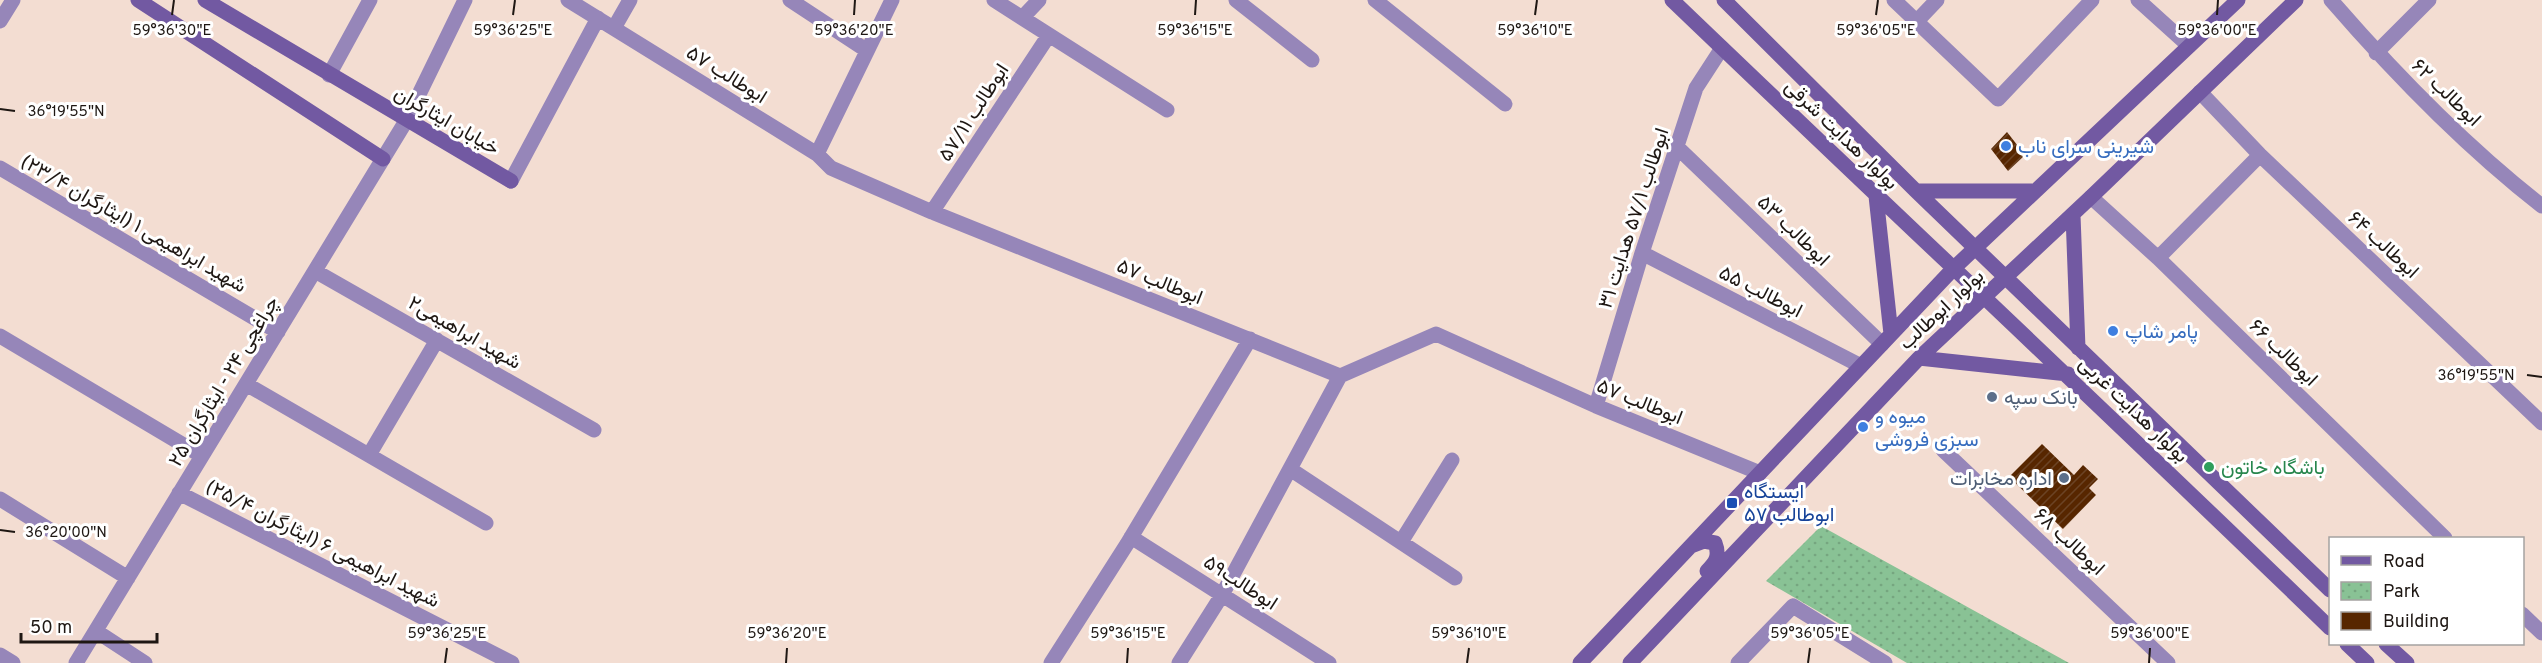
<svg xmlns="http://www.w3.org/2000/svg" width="2542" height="663" viewBox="0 0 2542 663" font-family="Overpass,Vazirmatn,sans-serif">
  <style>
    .park { fill: url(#park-dots) }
    .building { fill: url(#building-hatch) }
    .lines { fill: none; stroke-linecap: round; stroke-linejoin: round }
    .street { stroke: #9686b9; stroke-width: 15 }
    .secondary { stroke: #7259a2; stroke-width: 15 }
    .ticks { fill: none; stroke: #1e1713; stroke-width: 2 }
    .shop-dot { fill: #3f7fe0; stroke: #fff; stroke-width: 2 }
    .service-dot { fill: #5c6f8a; stroke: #fff; stroke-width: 2 }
    .leisure-dot { fill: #2e9e5b; stroke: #fff; stroke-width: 2 }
    .transit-dot { fill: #1a4fb4; stroke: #fff; stroke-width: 2 }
    .labels { text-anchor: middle; stroke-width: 6; stroke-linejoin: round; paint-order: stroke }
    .street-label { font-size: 20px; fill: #1e1713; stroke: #fff }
    .shop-label { font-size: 20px; fill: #366cbe; stroke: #fff; text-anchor: start }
    .service-label { font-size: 20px; fill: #4e5e75; stroke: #fff; text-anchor: start }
    .leisure-label { font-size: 20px; fill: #27864d; stroke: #fff; text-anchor: start }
    .transit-label { font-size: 20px; fill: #164399; stroke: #fff; text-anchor: start }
    .ticks-label { font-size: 15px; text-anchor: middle; fill: #1e1713; stroke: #fff; stroke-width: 6; stroke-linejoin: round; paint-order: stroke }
  </style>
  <defs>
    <pattern id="park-dots" width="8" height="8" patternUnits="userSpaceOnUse" patternTransform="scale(1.5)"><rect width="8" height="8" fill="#89c295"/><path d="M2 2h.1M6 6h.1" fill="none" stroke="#76a680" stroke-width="1.8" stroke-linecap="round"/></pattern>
    <pattern id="building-hatch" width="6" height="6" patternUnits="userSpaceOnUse" patternTransform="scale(1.5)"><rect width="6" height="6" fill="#572600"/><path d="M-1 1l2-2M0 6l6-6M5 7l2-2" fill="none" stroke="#6b4325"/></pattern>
  </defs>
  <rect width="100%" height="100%" fill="#f3ddd2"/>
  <!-- park -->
  <path class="park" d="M 1821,526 L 2069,663 L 1907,663 L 1766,581 Z"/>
  <!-- building -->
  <path class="building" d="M 2007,132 L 2025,155 L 2008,171 L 1991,149 Z
    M 2042,444 L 2074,475 L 2083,465 L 2098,479 L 2089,488 L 2096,495 L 2063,529 L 2009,477 Z"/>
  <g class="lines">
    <!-- street -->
    <path class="street" d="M 568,0 L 817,154 L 831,168 L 932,212 L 1340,376 L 1436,334 L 1596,406 L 1760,473
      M 790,0 L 866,50
      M 994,0 L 1167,110
      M 1236,0 L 1312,60
      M 1375,0 L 1505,104
      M 1894,0 L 1998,99 L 2092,0
      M 2138,0 L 2189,46
      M 2331,0 C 2395,74 2465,146 2542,206
      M 1022,18 L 1039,0
      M 0,21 L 13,0
      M 1917,21 L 1937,0
      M 614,28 L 630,0
      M 2376,53 L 2429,0
      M 329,75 L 370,0
      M 2200,92 L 2260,155 L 2542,423
      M 1677,147 L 1882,344
      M 817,154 L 892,0
      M 0,168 L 278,332
      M 511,181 L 598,18
      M 2091,197 L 2158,258 L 2445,538
      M 932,212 L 1049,35
      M 1642,253 L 1861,366
      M 2158,258 L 2260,155
      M 315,271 L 594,430
      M 0,336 L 202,456
      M 246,384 L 486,523
      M 1596,406 L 1642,253 L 1696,88 L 1722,48
      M 1943,450 L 2168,663
      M 369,455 L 437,340
      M 1290,469 L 1455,578
      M 179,493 L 512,663
      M 0,499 L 128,578
      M 1131,537 L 1329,663
      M 1401,542 L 1452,460
      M 2522,614 L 2542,633
      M 96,631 L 145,663
      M 0,655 L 13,663
      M 76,663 L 406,121 L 465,0
      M 1051,663 L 1127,544 L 1250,339
      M 1179,663 L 1222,595 L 1340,376
      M 1738,663 L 1793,606 L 1885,663"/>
    <!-- secondary -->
    <path class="secondary" d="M 138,0 L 383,159
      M 205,0 L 511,181
      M 1672,0 C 1891,210 2112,417 2330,628
      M 1724,0 L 1916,191 L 2330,590
      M 1916,191 L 2033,191
      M 1876,196 L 1891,334
      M 2073,215 L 2078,348
      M 1919,358 L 2068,374
      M 1691,546 L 1704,541 L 1715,543 C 1720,556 1716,562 1707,571
      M 2347,644 L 2367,663
      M 2386,644 L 2407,663
      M 1580,663 L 1954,268 L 2238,0
      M 1630,663 L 1919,358 L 2091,197 L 2296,0"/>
  </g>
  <!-- ticks -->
  <path class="ticks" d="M 172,15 L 174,0M 513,15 L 515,0M 854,15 L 855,0M 1195,15 L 1196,0M 1535,15 L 1537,0M 1876,15 L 1878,0M 2217,15 L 2218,0M 0,109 L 15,111M 2527,375 L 2542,377M 0,530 L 15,532M 445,663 L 447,648M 786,663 L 787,648M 1127,663 L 1128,648M 1467,663 L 1469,648M 1808,663 L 1810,648M 2149,663 L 2150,648"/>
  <!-- markers -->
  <g class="shop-dot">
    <circle cx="2006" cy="146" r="6"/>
    <circle cx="2113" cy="331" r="6"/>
    <circle cx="1863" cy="427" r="6"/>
  </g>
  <g class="service-dot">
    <circle cx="1992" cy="397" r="6"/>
    <circle cx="2064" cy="478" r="6"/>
  </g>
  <circle class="leisure-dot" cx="2209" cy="467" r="6"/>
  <rect class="transit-dot" x="1726" y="497" width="12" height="12" rx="3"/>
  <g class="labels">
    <!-- street labels -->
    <g class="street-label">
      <text transform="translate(727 74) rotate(32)" y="7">ابوطالب ۵۷</text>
      <text transform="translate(2447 92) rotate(44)" y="7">ابوطالب ۶۲</text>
      <text transform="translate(973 112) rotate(-57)" y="7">ابوطالب ۵۷/۱۱</text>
      <text transform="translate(447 120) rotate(30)" y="7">خیابان ایثارگران</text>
      <text transform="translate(1842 134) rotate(44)" y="7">بولوار هدایت شرقی</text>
      <text transform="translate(1633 218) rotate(-72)" y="7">ابوطالب ۵۷/۱ هدایت ۳۱</text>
      <text transform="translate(134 223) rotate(30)" y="7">شهید ابراهیمی ۱ (ایثارگران ۲۳/۴)</text>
      <text transform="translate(1794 230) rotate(44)" y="7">ابوطالب ۵۳</text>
      <text transform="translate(2384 244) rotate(43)" y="7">ابوطالب ۶۴</text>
      <text transform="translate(1160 281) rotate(22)" y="7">ابوطالب ۵۷</text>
      <text transform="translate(1761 291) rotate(27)" y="7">ابوطالب ۵۵</text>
      <text transform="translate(1941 309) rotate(-43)" y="7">بولوار ابوطالب</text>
      <text transform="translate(465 332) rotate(30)" y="7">شهید ابراهیمی۲</text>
      <text transform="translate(2284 352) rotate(44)" y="7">ابوطالب ۶۶</text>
      <text transform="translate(223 381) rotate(-59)" y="7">چراغچی ۲۴ - ایثارگران ۲۵</text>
      <text transform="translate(1640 401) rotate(22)" y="7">ابوطالب ۵۷</text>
      <text transform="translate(2134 409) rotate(44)" y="7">بولوار هدایت غربی</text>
      <text transform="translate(2070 541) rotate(43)" y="7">ابوطالب ۶۸</text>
      <text transform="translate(323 543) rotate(27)" y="7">شهید ابراهیمی ۶ (ایثارگران ۲۵/۴)</text>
      <text transform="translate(1241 582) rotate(33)" y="7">ابوطالب۵۹</text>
    </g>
    <!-- shop labels -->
    <g class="shop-label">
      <text x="2018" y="153">شیرینی سرای ناب</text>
      <text x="2125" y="338">پامر شاپ</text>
      <text x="1875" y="423">میوه و<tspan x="1875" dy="23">سبزی فروشی</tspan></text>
    </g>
    <!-- service labels -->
    <g class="service-label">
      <text x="2004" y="404">بانک سپه</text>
      <text x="2052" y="485" text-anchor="end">اداره مخابرات</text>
    </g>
    <!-- leisure labels -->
    <g class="leisure-label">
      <text x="2221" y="474">باشگاه خاتون</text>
    </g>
    <!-- transit labels -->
    <g class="transit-label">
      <text x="1744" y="498">ایستگاه<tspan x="1744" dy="23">ابوطالب ۵۷</tspan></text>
    </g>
  </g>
  <g class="ticks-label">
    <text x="172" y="35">59°36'30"E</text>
    <text x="513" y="35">59°36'25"E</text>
    <text x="854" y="35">59°36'20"E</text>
    <text x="1195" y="35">59°36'15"E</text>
    <text x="1535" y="35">59°36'10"E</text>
    <text x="1876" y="35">59°36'05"E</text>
    <text x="2217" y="35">59°36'00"E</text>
    <text x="66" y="116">36°19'55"N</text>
    <text x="2476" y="380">36°19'55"N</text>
    <text x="66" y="537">36°20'00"N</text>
    <text x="447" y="638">59°36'25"E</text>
    <text x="787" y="638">59°36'20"E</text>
    <text x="1128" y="638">59°36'15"E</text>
    <text x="1469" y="638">59°36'10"E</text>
    <text x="1810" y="638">59°36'05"E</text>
    <text x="2150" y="638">59°36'00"E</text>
  </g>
  <!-- legend -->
  <rect x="2329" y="537" width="195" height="108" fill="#ffffff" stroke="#a5a2a1" stroke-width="1.5"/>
  <rect x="2341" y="556" width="30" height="9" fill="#7259a2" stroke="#a5a2a1" stroke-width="1.5"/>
  <text x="2383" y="567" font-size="18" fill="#1e1713">Road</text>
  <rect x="2341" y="582" width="30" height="18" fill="url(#park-dots)" stroke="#a5a2a1" stroke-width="1.5"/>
  <text x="2383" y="597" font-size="18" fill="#1e1713">Park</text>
  <rect x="2341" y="612" width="30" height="18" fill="#572600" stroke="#a5a2a1" stroke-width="1.5"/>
  <text x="2383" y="627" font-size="18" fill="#1e1713">Building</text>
  <!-- scale -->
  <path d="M21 633v9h136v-9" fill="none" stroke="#1e1713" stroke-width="3"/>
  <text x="30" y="633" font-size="18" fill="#1e1713" stroke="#ffffff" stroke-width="4.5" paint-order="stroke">50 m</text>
</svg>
